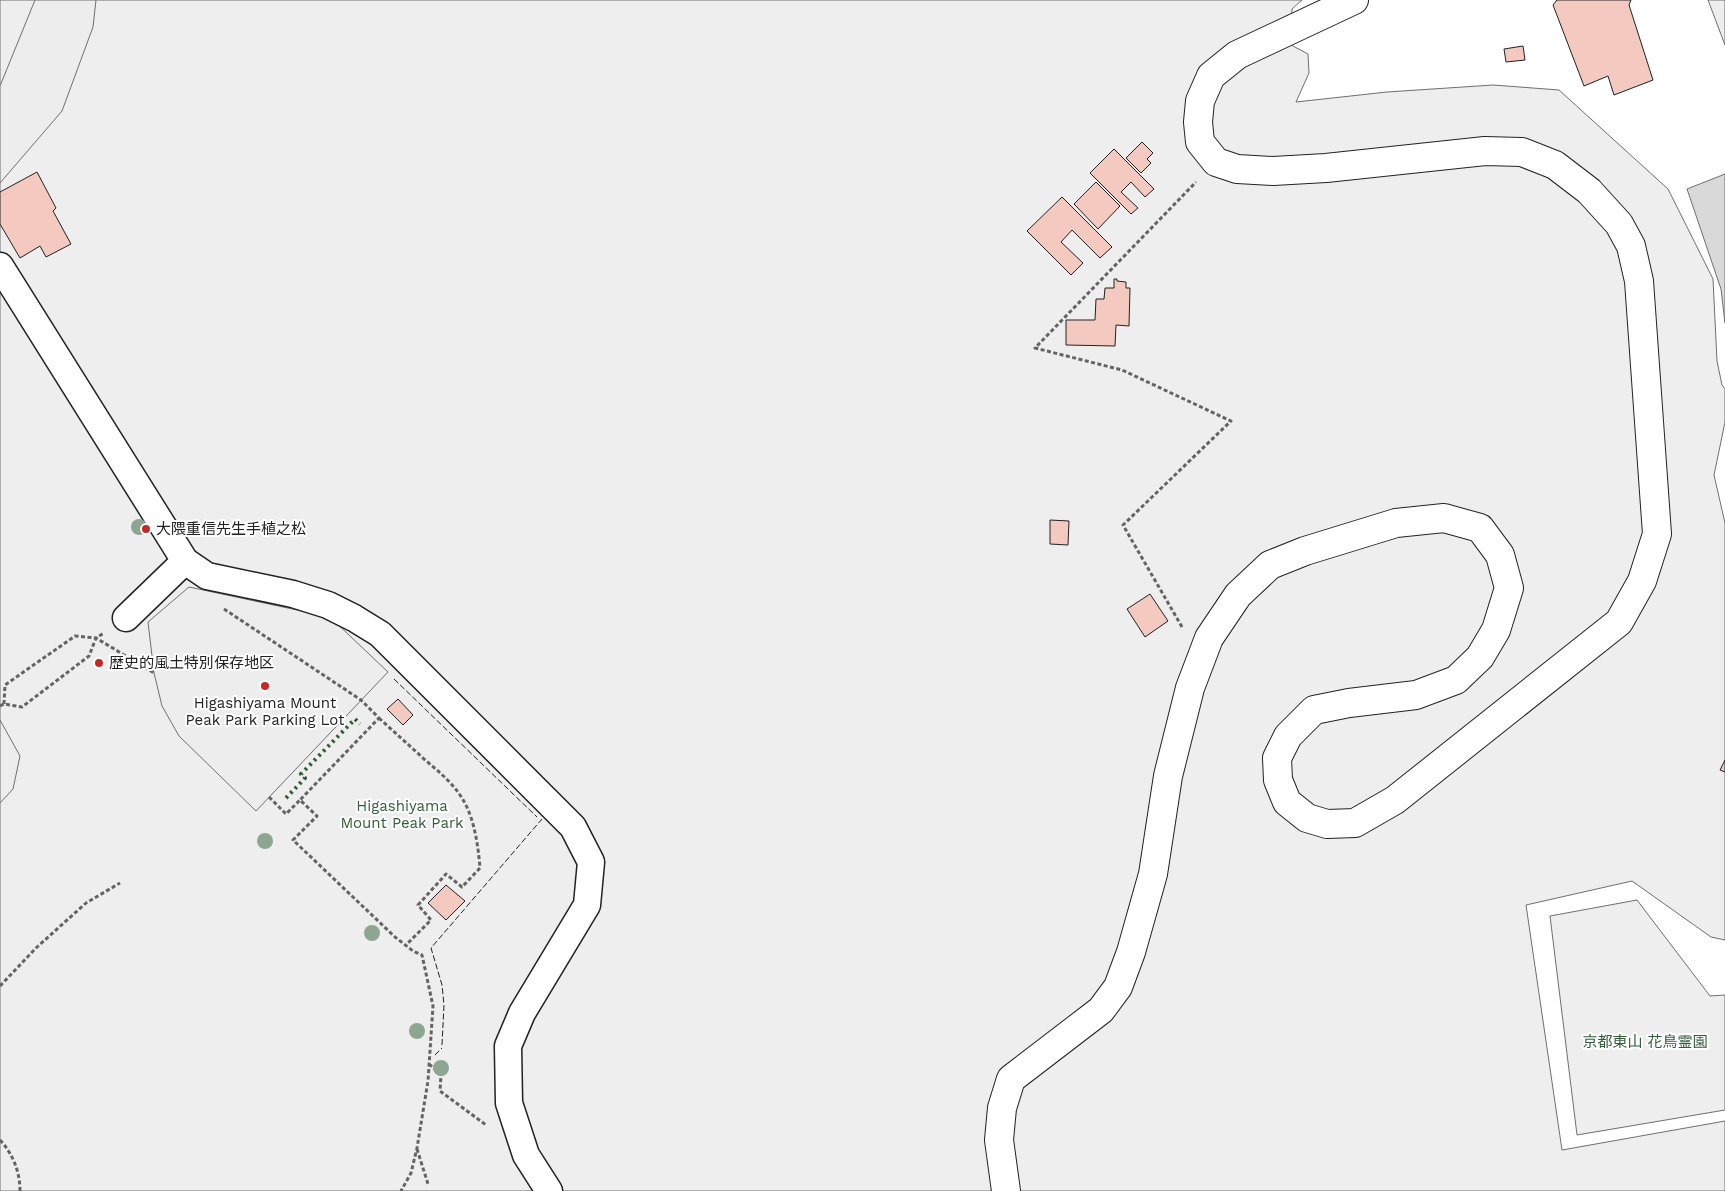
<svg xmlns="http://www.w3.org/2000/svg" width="1725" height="1191" viewBox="0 0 1725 1191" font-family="'Work Sans','Noto Sans JP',sans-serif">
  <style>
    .green { fill: #eee; stroke: #6f6f6f }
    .parking { fill: #ededed; stroke: #6f6f6f }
    .water { fill: #d9d9d9; stroke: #6f6f6f }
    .building { fill: #f3c9c0; stroke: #222 }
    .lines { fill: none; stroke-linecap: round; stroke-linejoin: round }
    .street-casing { stroke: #222; stroke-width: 29 }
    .secondary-casing { stroke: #222; stroke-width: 30 }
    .path { stroke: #646464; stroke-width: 3; stroke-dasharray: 4 2.5; stroke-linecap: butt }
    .street { stroke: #fff; stroke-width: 26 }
    .secondary { stroke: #fff; stroke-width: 28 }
    .hedge { stroke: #2f5e38; stroke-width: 4; stroke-dasharray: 2.5 4; stroke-linecap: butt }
    .fence { stroke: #222; stroke-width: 1; stroke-dasharray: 6 2.5; stroke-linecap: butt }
    .tree { fill: #8da692 }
    .poi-dot { fill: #c62828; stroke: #fff; stroke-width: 2 }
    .labels { text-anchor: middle; stroke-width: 4; stroke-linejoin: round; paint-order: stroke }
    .poi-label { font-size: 15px; fill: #222; stroke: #fff; text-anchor: start }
    .park-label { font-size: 15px; fill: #2f5e38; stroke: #fff }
  </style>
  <rect width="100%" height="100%" fill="#fff"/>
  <!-- green -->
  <path class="green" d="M 0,0 L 1302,0 L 1292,9 L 1291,45 L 1308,54 L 1309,73 L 1296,102 L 1387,92 L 1493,85 L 1559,90 L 1668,189 L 1713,279 L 1717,361 L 1722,385 L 1725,389 L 1725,422 L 1714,475 L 1725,523 L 1725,940 L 1711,937 L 1632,881 L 1526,905 L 1562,1150 L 1725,1121 L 1725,1191 L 0,1191 Z
    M 1708,0 L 1725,0 L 1725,45 Z
    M 1637,900 L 1710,996 L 1725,995 L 1725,1110 L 1577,1135 L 1550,916 Z"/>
  <!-- parking -->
  <path class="parking" d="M 35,0 L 96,0 L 93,27 L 62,111 L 0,183 L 0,86 Z
    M 189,587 L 330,617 L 388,672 L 256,811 L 179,736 L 162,706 L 154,673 L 148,622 Z
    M 0,720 L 20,756 L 13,789 L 0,803 Z"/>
  <!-- water -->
  <path class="water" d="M 1725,174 L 1725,323 L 1721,289 L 1687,189 Z"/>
  <!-- building -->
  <path class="building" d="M 1557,0 L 1631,0 L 1629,5 L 1653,80 L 1614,95 L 1608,76 L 1584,86 L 1553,5 Z
    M 1523,46 L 1525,60 L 1506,62 L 1504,49 Z
    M 1142,142 L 1153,153 L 1147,159 L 1151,163 L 1141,173 L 1126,158 Z
    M 1114,149 L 1154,189 L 1145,197 L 1131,182 L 1121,192 L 1138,208 L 1131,214 L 1090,173 Z
    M 37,172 L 56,208 L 53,211 L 71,244 L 46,257 L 40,246 L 20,258 L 0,224 L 0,192 Z
    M 1096,182 L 1120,206 L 1098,229 L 1074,204 Z
    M 1062,197 L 1112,247 L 1100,258 L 1072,230 L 1061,242 L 1083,263 L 1071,275 L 1027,231 Z
    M 1114,279 L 1117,279 L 1117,281 L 1126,282 L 1126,288 L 1130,288 L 1129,326 L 1116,325 L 1115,346 L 1066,345 L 1066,320 L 1095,320 L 1096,299 L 1104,299 L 1105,288 L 1114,288 Z
    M 1050,520 L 1069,521 L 1068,545 L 1050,544 Z
    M 1150,594 L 1168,621 L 1145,637 L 1127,609 Z
    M 398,699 L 413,715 L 403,725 L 387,709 Z
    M 1725,760 L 1725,772 L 1720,770 Z
    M 446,885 L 465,901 L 446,920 L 428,903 Z"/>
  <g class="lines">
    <defs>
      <path id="street" d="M 0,266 L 185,561 L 207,576 L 293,594 L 328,605 L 354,618 L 380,634 L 573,827 L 591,862 L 587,905 L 522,1013 L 508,1046 L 509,1103 L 526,1155 L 549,1191
        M 126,618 L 185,561"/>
      <path id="secondary" d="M 1006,1191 L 999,1140 L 1002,1108 L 1011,1079 L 1101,1010 L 1118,987 L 1131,952 L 1153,874 L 1168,776 L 1190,688 L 1209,638 L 1238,595 L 1270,565 L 1305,551 L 1396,523 L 1444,518 L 1480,528 L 1500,555 L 1509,588 L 1496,630 L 1480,657 L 1456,680 L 1416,695 L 1349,703 L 1314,710 L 1288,736 L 1277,758 L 1278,780 L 1287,802 L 1307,818 L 1327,824 L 1355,823 L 1395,800 L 1619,622 L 1642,581 L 1657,534 L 1639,281 L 1631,246 L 1619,224 L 1589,191 L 1555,165 L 1522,152 L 1485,151 L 1326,168 L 1273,171 L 1237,169 L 1216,162 L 1200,142 L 1198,122 L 1200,101 L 1211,76 L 1237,55 L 1354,0"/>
    </defs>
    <!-- street casing -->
    <use href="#street" class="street-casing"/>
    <!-- secondary casing -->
    <use href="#secondary" class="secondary-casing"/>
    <!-- path -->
    <path class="path" d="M 224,609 L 361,700 L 379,718 L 300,800 L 317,816 L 293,840 L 395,937 L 413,951 L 422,955 L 433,1006 L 428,1081 L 417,1148 L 411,1173 L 401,1191
      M 1182,627 L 1123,525 L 1231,421 L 1122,370 L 1035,348 L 1196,182
      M 4,704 L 5,685 L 75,636 L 96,638 L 154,673
      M 0,706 L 4,704 L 22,707 L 89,656 L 96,638 L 104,633
      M 379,718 C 394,732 409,745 424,759 C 438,771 452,782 462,798 C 474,817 478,844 480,868 L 462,887 L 446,874 L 418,905 L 431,920 L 405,946
      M 269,797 L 286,814 L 300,800
      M 0,986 L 36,948 L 86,903 L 120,883
      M 429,1064 L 441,1075 L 440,1091 L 486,1125
      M 0,1140 C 13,1154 20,1172 20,1191
      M 417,1149 L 428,1184"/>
    <!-- street -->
    <use href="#street" class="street"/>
    <!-- secondary -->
    <use href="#secondary" class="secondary"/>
    <!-- hedge -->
    <path class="hedge" d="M 286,798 L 305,778 L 301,774 L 355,719 L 360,724"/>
    <!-- fence -->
    <path class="fence" d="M 394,679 L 537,817
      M 442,1045 L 444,1005 L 442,985 L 431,948 L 542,819
      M 435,1055 L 442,1048"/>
  </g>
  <!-- trees -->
  <g class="tree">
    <circle cx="139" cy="527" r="8"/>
    <circle cx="265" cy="841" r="8"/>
    <circle cx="372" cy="933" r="8"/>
    <circle cx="417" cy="1031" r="8"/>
    <circle cx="441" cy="1068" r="8"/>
  </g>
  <!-- markers -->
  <g class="poi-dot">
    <circle cx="146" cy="529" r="5"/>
    <circle cx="99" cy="663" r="5"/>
    <circle cx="265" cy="686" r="5"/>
  </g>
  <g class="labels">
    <!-- poi labels -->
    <g class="poi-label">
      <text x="156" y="534">大隈重信先生手植之松</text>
      <text x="109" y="668">歴史的風土特別保存地区</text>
      <text x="265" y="708" text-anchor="middle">Higashiyama Mount<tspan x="265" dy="17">Peak Park Parking Lot</tspan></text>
    </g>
    <!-- park labels -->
    <g class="park-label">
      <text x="402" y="811">Higashiyama<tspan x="402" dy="17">Mount Peak Park</tspan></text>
      <text x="1645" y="1047">京都東山 花鳥霊園</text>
    </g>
  </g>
</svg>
